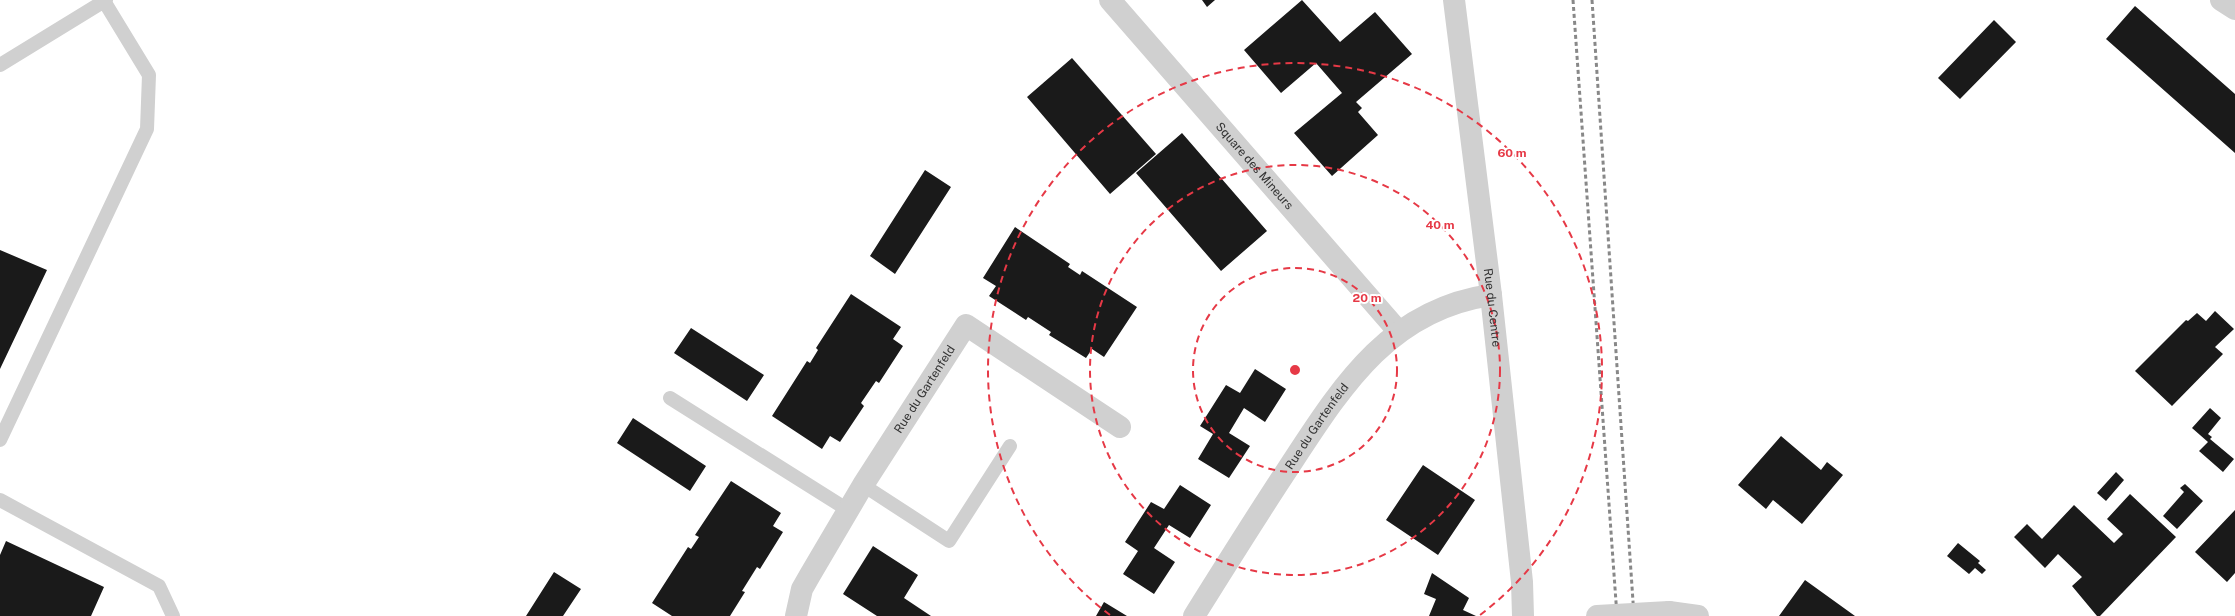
<svg xmlns="http://www.w3.org/2000/svg" width="2235" height="616" viewBox="0 0 2235 616" font-family="'Public Sans',sans-serif">
  <style>
    .building { fill: #1a1a1a }
    .lines { fill: none; stroke-linecap: round; stroke-linejoin: round }
    .lane { stroke: #d0d0d0; stroke-width: 14 }
    .street { stroke: #d0d0d0; stroke-width: 22 }
    .rail { stroke: #888; stroke-width: 3; stroke-dasharray: 4 3; stroke-linecap: butt }
    .street-bridge { stroke: #d0d0d0; stroke-width: 22 }
    .ring { fill: none; stroke: #e63946; stroke-width: 2; stroke-dasharray: 7 5 }
    .labels { text-anchor: middle; stroke-width: 4; stroke-linejoin: round; paint-order: stroke }
    .street-label { font-size: 12px; fill: #333; stroke: #fff }
    .centre { fill: #e63946; stroke: #fff; stroke-width: 2 }
    .ring-label { font-size: 12px; text-anchor: middle; font-weight: bold; fill: #e63946; stroke: #fff; stroke-width: 4; stroke-linejoin: round; paint-order: stroke }
  </style>
  <rect width="100%" height="100%" fill="#fff"/>
  <!-- building -->
  <path class="building" d="M 1202,0 L 1215,0 L 1207,7 Z
    M 1302,0 L 1340,42 L 1375,12 L 1412,54 L 1356,102 L 1362,108 L 1358,112 L 1378,135 L 1332,176 L 1294,133 L 1342,93 L 1316,63 L 1281,93 L 1244,50 Z
    M 2135,6 L 2235,94 L 2235,153 L 2106,39 Z
    M 1994,20 L 2016,42 L 1960,99 L 1938,78 Z
    M 1072,58 L 1156,154 L 1110,194 L 1027,97 Z
    M 1182,133 L 1267,231 L 1221,271 L 1136,173 Z
    M 925,170 L 951,187 L 895,274 L 870,256 Z
    M 1015,227 L 1070,264 L 1068,267 L 1080,275 L 1082,271 L 1137,307 L 1104,357 L 1092,349 L 1086,358 L 1049,335 L 1051,332 L 1028,317 L 1026,320 L 989,296 L 996,286 L 983,278 Z
    M 0,250 L 47,270 L 0,369 Z
    M 851,294 L 901,327 L 893,339 L 903,346 L 879,383 L 876,381 L 861,403 L 864,406 L 840,442 L 830,436 L 822,449 L 772,416 L 807,361 L 810,363 L 818,350 L 816,348 Z
    M 2215,311 L 2234,329 L 2215,347 L 2223,354 L 2172,406 L 2135,371 L 2186,320 L 2188,321 L 2197,313 L 2206,321 Z
    M 691,328 L 764,375 L 747,401 L 674,353 Z
    M 1255,369 L 1286,389 L 1265,422 L 1244,408 L 1229,433 L 1250,446 L 1229,478 L 1198,459 L 1213,434 L 1200,426 L 1226,385 L 1240,393 Z
    M 2210,408 L 2221,418 L 2208,434 L 2212,437 L 2210,439 L 2234,459 L 2223,472 L 2199,451 L 2208,442 L 2192,428 Z
    M 633,418 L 706,466 L 690,491 L 617,443 Z
    M 1781,436 L 1821,470 L 1827,462 L 1843,475 L 1802,524 L 1773,500 L 1766,509 L 1738,485 Z
    M 1423,465 L 1475,500 L 1438,555 L 1386,520 Z
    M 2116,472 L 2124,480 L 2106,501 L 2097,493 Z
    M 731,481 L 781,513 L 773,526 L 783,532 L 760,569 L 757,567 L 742,591 L 745,592 L 730,616 L 672,616 L 652,603 L 688,547 L 691,549 L 699,537 L 695,535 Z
    M 2185,484 L 2203,501 L 2177,529 L 2163,516 L 2184,492 L 2180,488 Z
    M 1180,485 L 1211,505 L 1190,538 L 1169,525 L 1154,548 L 1175,562 L 1154,594 L 1123,574 L 1138,551 L 1125,542 L 1151,502 L 1164,509 Z
    M 2130,494 L 2176,537 L 2100,616 L 2097,616 L 2072,586 L 2082,577 L 2058,554 L 2045,568 L 2014,537 L 2027,524 L 2042,539 L 2074,505 L 2114,543 L 2123,534 L 2107,519 Z
    M 2235,510 L 2235,573 L 2227,582 L 2195,552 Z
    M 6,541 L 104,587 L 91,616 L 0,616 L 0,555 Z
    M 1958,543 L 1980,561 L 1978,563 L 1986,570 L 1982,574 L 1975,568 L 1969,574 L 1947,556 Z
    M 873,546 L 918,575 L 904,598 L 931,616 L 877,616 L 843,594 Z
    M 554,572 L 581,589 L 563,616 L 526,616 Z
    M 1432,573 L 1469,598 L 1463,610 L 1476,616 L 1429,616 L 1436,599 L 1424,594 Z
    M 1805,580 L 1855,616 L 1779,616 Z
    M 1104,602 L 1127,616 L 1096,616 Z"/>
  <g class="lines">
    <!-- lane -->
    <path class="lane" d="M 0,65 L 106,0
      M 670,398 L 848,510
      M 0,440 L 147,129 L 149,75 L 104,1
      M 863,485 L 949,541 L 1010,446
      M 0,500 L 159,586 L 173,616"/>
    <!-- street -->
    <g class="street">
      <path id="s1" d="M 1110,0 L 1399,332"/>
      <path id="s2" d="M 1454,0 L 1491,295 L 1522,582 L 1523,616"/>
      <path d="M 2221,0 L 2235,9"/>
      <path d="M 1669,612 L 1698,616"/>
      <path id="s3" d="M 796,616 L 802,589 L 810,575 L 863,485 L 966,325 L 1120,427"/>
      <path id="s4" d="M 1194,616 C 1224,568 1254,520 1285,473 C 1339,391 1386,310 1491,295"/>
    </g>
    <!-- rail -->
    <path class="rail" d="M 1573,0 L 1617,616
      M 1592,0 L 1634,616"/>
    <!-- street-bridge -->
    <path class="street-bridge" d="M 1597,616 L 1669,612"/>
  </g>
  <!-- distance rings -->
  <g class="ring">
    <circle cx="1295" cy="370" r="102"/>
    <circle cx="1295" cy="370" r="205"/>
    <path d="M1110 615A307 307 0 1 1 1480 615"/>
  </g>
  <g class="labels">
    <!-- street labels -->
    <g class="street-label">
      <text dy="4" stroke="none"><textPath href="#s1" startOffset="220">Square des Mineurs</textPath></text>
      <text dy="4" stroke="none"><textPath href="#s2" startOffset="310">Rue du Centre</textPath></text>
      <text dy="4" stroke="none"><textPath href="#s3" startOffset="262">Rue du Gartenfeld</textPath></text>
      <text dy="4" stroke="none"><textPath href="#s4" startOffset="226">Rue du Gartenfeld</textPath></text>
    </g>
  </g>
  <circle cx="1295" cy="370" r="6" class="centre"/>
  <g class="ring-label">
    <text x="1512" y="157">60 m</text>
    <text x="1440" y="229">40 m</text>
    <text x="1367" y="302">20 m</text>
  </g>
</svg>
